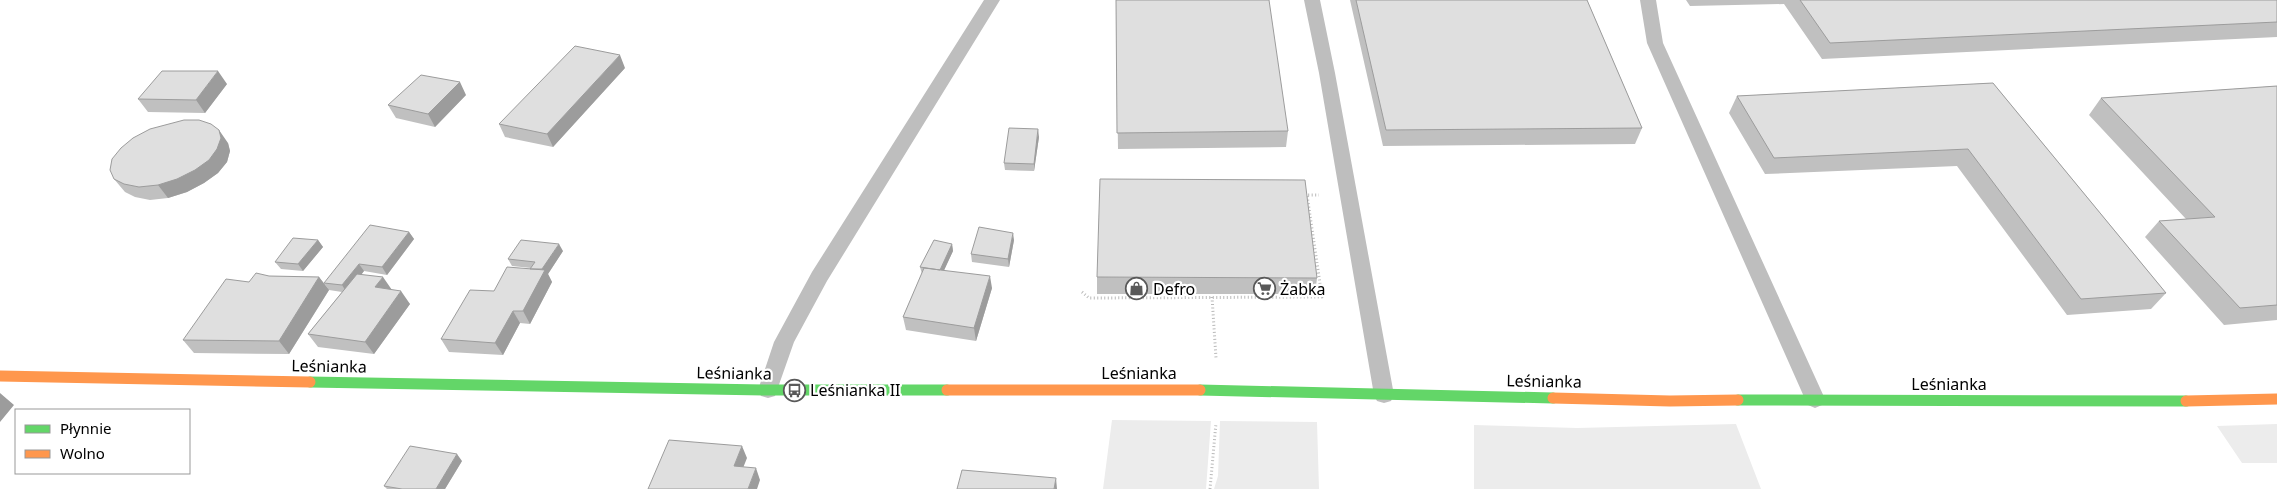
<svg xmlns="http://www.w3.org/2000/svg" width="2277" height="489" viewBox="0 0 2277 489" font-family="'Noto Sans',sans-serif">
  <style>
    .green { fill: #ececec }
    .lines { fill: none; stroke-linecap: round; stroke-linejoin: round }
    .path { stroke: #b9b9b9; stroke-width: 3; stroke-dasharray: 1 2.5; stroke-linecap: butt }
    .lane { fill: #bebebe; fill-rule: evenodd }
    .fast { stroke: #63d668; stroke-width: 11 }
    .slow { stroke: #ff974d; stroke-width: 11 }
    .wall { fill: #c0c0c0 }
    .shaded-wall { fill: #9c9c9c }
    .building { fill: #dfdfdf; stroke: #9c9c9c }
    .labels { text-anchor: middle; stroke-width: 4.5; stroke-linejoin: round; paint-order: stroke }
    .poi-label { font-size: 16px; fill: #000; stroke: #fff; text-anchor: start }
    .street-label { font-size: 16px; fill: #000; stroke: #fff }
  </style>
  <rect width="100%" height="100%" fill="#fff"/>
  <!-- green -->
  <path class="green" d="M 1112,420 L 1211,421 L 1206,489 L 1103,489 Z
    M 1220,421 L 1317,422 L 1319,489 L 1214,489 L 1218,476 Z
    M 1736,424 L 1761,489 L 1474,489 L 1474,425 L 1577,428 Z
    M 2277,424 L 2277,463 L 2242,463 L 2217,426 Z"/>
  <g class="lines">
    <!-- path -->
    <path class="path" d="M 1082,292 L 1089,298 L 1322,297 L 1307,195 L 1319,195
      M 1212,297 L 1216,358
      M 1210,489 L 1216,423"/>
    <!-- lane -->
    <path class="lane" d="M 984,0 L 1000,0 L 827,281 L 794,342 L 775,396 L 768,398 L 761,396 L 758,390 L 774,342 L 812,272 Z
      M 1304,0 L 1320,0 L 1335,73 L 1394,395 L 1391,401 L 1384,403 L 1377,401 L 1374,395 L 1319,73 Z
      M 1640,0 L 1656,0 L 1663,43 L 1825,399 L 1822,405 L 1815,408 L 1808,405 L 1805,399 L 1647,43 Z"/>
    <!-- fast -->
    <path class="fast" d="M 310,382 L 768,390 L 947,390
      M 1200,390 L 1553,398
      M 1738,400 L 2186,401"/>
    <!-- slow -->
    <path class="slow" d="M 0,376 L 310,382
      M 947,390 L 1200,390
      M 1553,398 L 1670,401 L 1738,400
      M 2186,401 L 2277,399"/>
  </g>
  <!-- wall -->
  <path class="wall" d="M 1116,0 L 1288,131 L 1286,147 L 1118,149 Z
    M 1350,0 L 1587,0 L 1642,128 L 1635,144 L 1383,146 Z
    M 1686,0 L 2277,0 L 2277,37 L 1822,59 L 1784,4 L 1690,6 Z
    M 625,68 L 553,147 L 505,137 L 499,124 Z
    M 1993,83 L 2166,293 L 2151,309 L 2067,315 L 1957,166 L 1765,174 L 1729,113 L 1737,96 Z
    M 227,84 L 205,113 L 148,112 L 138,99 Z
    M 2277,86 L 2277,320 L 2224,325 L 2145,237 L 2159,221 L 2186,219 L 2089,115 L 2101,98 Z
    M 466,95 L 435,127 L 396,118 L 388,105 Z
    M 1039,137 L 1034,171 L 1005,170 L 1004,163 Z
    M 228,143 L 230,151 L 227,162 L 218,173 L 204,183 L 187,192 L 168,198 L 150,200 L 135,197 L 125,192 L 114,179 Z
    M 409,232 L 414,239 L 387,275 L 364,271 L 361,275 L 392,290 L 410,304 L 374,354 L 318,347 L 308,334 L 342,292 L 329,290 L 324,283 Z
    M 318,240 L 323,247 L 303,271 L 281,269 L 275,262 Z
    M 1014,240 L 1009,267 L 972,262 L 971,254 Z
    M 952,244 L 953,251 L 944,270 L 992,288 L 976,341 L 906,330 L 903,317 L 922,274 L 920,267 Z
    M 563,251 L 548,274 L 552,282 L 530,324 L 520,323 L 503,355 L 449,352 L 441,339 L 494,291 L 531,268 L 512,266 L 508,259 Z
    M 269,276 L 319,277 L 329,290 L 289,354 L 194,353 L 183,340 L 249,282 Z
    M 1097,277 L 1317,278 L 1315,294 L 1097,294 Z
    M 462,461 L 445,489 L 387,489 L 384,486 Z"/>
  <!-- shaded-wall -->
  <path class="shaded-wall" d="M 620,55 L 625,68 L 553,147 L 547,134 Z
    M 218,71 L 227,84 L 205,113 L 196,100 Z
    M 460,82 L 466,95 L 435,127 L 428,114 Z
    M 1038,129 L 1039,137 L 1034,171 L 1034,164 Z
    M 219,130 L 228,143 L 230,151 L 227,162 L 218,173 L 204,183 L 187,192 L 168,198 L 158,185 Z
    M 409,232 L 414,239 L 387,275 L 382,267 Z
    M 1013,233 L 1014,240 L 1009,267 L 1008,259 Z
    M 318,240 L 323,247 L 303,271 L 298,264 Z
    M 559,244 L 563,251 L 548,274 L 552,282 L 530,324 L 523,311 L 540,272 Z
    M 952,244 L 953,251 L 941,277 L 940,270 Z
    M 359,264 L 364,271 L 347,293 L 342,285 Z
    M 990,276 L 992,288 L 976,341 L 974,328 Z
    M 319,277 L 329,290 L 289,354 L 279,341 Z
    M 383,277 L 392,290 L 375,287 Z
    M 401,291 L 410,304 L 374,354 L 365,342 Z
    M 513,311 L 520,323 L 503,355 L 495,343 Z
    M 0,393 L 14,405 L 0,422 Z
    M 742,446 L 747,458 L 739,478 L 734,466 Z
    M 457,454 L 462,461 L 445,489 L 436,489 Z
    M 756,468 L 760,480 L 757,489 L 748,489 Z
    M 1056,478 L 1057,489 L 1054,489 Z"/>
  <!-- building -->
  <path class="building" d="M 1116,0 L 1269,0 L 1288,131 L 1117,133 Z
    M 1356,0 L 1587,0 L 1642,128 L 1386,130 Z
    M 1800,0 L 2277,0 L 2277,22 L 1830,43 Z
    M 575,46 L 620,55 L 547,134 L 499,124 Z
    M 162,71 L 218,71 L 196,100 L 138,99 Z
    M 421,75 L 460,82 L 428,114 L 388,105 Z
    M 1993,83 L 2166,293 L 2081,299 L 1968,149 L 1774,158 L 1737,96 Z
    M 2277,86 L 2277,305 L 2240,308 L 2159,221 L 2215,217 L 2101,98 Z
    M 184,120 L 199,120 L 211,124 L 219,130 L 221,138 L 217,149 L 209,160 L 195,170 L 177,179 L 158,185 L 139,187 L 124,184 L 114,179 L 110,170 L 112,159 L 121,148 L 133,138 L 150,129 Z
    M 1009,128 L 1038,129 L 1034,164 L 1004,163 Z
    M 1100,179 L 1305,180 L 1317,278 L 1097,277 Z
    M 370,225 L 409,232 L 382,267 L 359,264 L 342,285 L 324,283 Z
    M 979,227 L 1013,233 L 1008,259 L 971,254 Z
    M 293,238 L 318,240 L 298,264 L 275,262 Z
    M 521,240 L 559,244 L 542,269 L 530,269 L 535,262 L 508,259 Z
    M 934,240 L 952,244 L 940,270 L 920,267 Z
    M 507,267 L 545,270 L 523,311 L 513,311 L 495,343 L 441,339 L 470,290 L 494,291 Z
    M 924,268 L 990,276 L 974,328 L 903,317 Z
    M 256,273 L 269,276 L 319,277 L 279,341 L 183,340 L 226,279 L 249,282 Z
    M 357,274 L 383,277 L 375,287 L 401,291 L 365,342 L 308,334 Z
    M 669,440 L 742,446 L 734,466 L 756,468 L 748,489 L 648,489 Z
    M 410,446 L 457,454 L 436,489 L 402,489 L 384,486 Z
    M 962,470 L 1056,478 L 1054,489 L 957,489 Z"/>
  <!-- icons -->
  <defs>
    <symbol id="shop-ring" viewBox="-11 -11 22 22"><circle r="9.5" fill="#fff" stroke="#595959" stroke-width="1.5"/><path d="M-5-2.5h2.3a2.7 3.5 0 0 1 5.4 0H5L5.5 6h-11ZM-1.5-2.5h3a1.5 2.3 0 0 0-3 0Z" fill="#595959"/></symbol>
    <symbol id="supermarket-ring" viewBox="-11 -11 22 22"><circle r="9.5" fill="#fff" stroke="#595959" stroke-width="1.5"/><path d="M-6-5.5h2.5l.6 2H6L4.5 2H-2.5L-4.4-4H-6ZM-1.5 3.2a1.3 1.3 0 1 0 .1 0ZM3 3.2a1.3 1.3 0 1 0 .1 0Z" fill="#595959"/></symbol>
    <symbol id="bus-ring" viewBox="-11 -11 22 22"><circle r="9.5" fill="#fff" stroke="#595959" stroke-width="1.5"/><path d="M-5-6H5V4H4V6H2V4H-2V6H-4V4H-5ZM-3.5-4V0h7V-4ZM-3.5 1.2v1.5H-2V1.2ZM2 1.2v1.5H3.5V1.2Z" fill="#595959"/></symbol>
  </defs>
  <g fill-rule="evenodd">
    <use href="#shop-ring" x="1124" y="276" width="25" height="25"/>
    <use href="#supermarket-ring" x="1252" y="276" width="25" height="25"/>
    <use href="#bus-ring" x="782" y="378" width="25" height="25"/>
  </g>
  <g class="labels">
    <!-- poi labels -->
    <g class="poi-label">
      <text x="1153" y="295">Defro</text>
      <text x="1280" y="295">Żabka</text>
      <text x="810" y="396">Leśnianka II</text>
    </g>
    <!-- street labels -->
    <g class="street-label">
      <text transform="translate(329 366) rotate(1)" y="6">Leśnianka</text>
      <text transform="translate(734 373) rotate(1)" y="6">Leśnianka</text>
      <text x="1139" y="379">Leśnianka</text>
      <text transform="translate(1544 381) rotate(1)" y="6">Leśnianka</text>
      <text x="1949" y="390">Leśnianka</text>
    </g>
  </g>
  <!-- legend -->
  <rect x="15" y="409" width="175" height="65" fill="#ffffff" stroke="#999999"/>
  <rect x="25" y="425" width="25" height="8" fill="#63d668" stroke="#999999"/>
  <text x="60" y="434" font-size="15" fill="#000000">Płynnie</text>
  <rect x="25" y="450" width="25" height="8" fill="#ff974d" stroke="#999999"/>
  <text x="60" y="459" font-size="15" fill="#000000">Wolno</text>
</svg>
